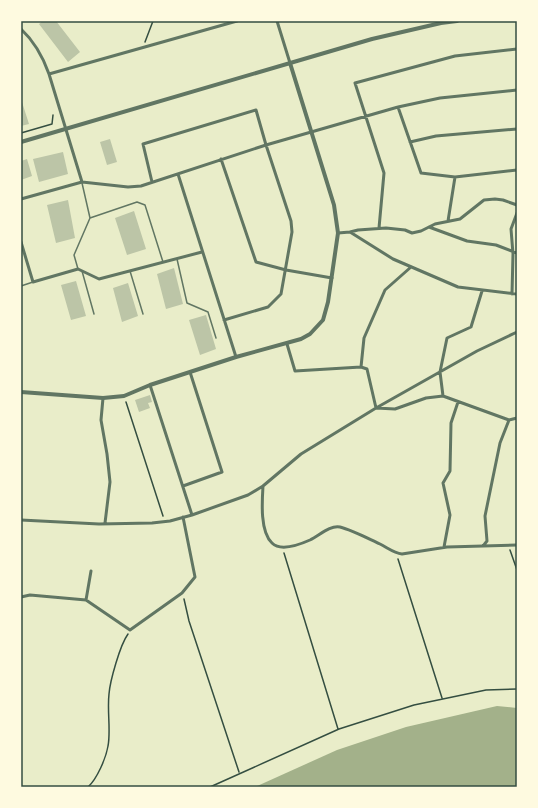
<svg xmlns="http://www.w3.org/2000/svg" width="538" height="808" viewBox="0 0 538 808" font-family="'PT Serif',serif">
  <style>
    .water { fill: #a3b18a }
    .building { fill: #bcc5a7 }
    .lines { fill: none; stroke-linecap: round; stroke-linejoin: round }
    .path { stroke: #344e41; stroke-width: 1.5 }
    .service { stroke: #617663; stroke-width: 1.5 }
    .minor { stroke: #617663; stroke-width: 3 }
    .tertiary { stroke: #617663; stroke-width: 4 }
    .neatline { fill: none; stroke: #344e41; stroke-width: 1.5 }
  </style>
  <rect width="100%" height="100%" fill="#e9edc9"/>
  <!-- water -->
  <path class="water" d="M 497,706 L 517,708 L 517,787 L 255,787 L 337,750 L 406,727 Z"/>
  <!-- building -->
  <path class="building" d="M 43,21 L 56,21 L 80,52 L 68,62 L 39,24 Z
    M 21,99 L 29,124 L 21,126 Z
    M 110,139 L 117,162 L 107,165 L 100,142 Z
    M 63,152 L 68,174 L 39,182 L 33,159 Z
    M 27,159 L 32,176 L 21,180 L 21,161 Z
    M 68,200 L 75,238 L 56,243 L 47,205 Z
    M 134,211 L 146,249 L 127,255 L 115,218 Z
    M 174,268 L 183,304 L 166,309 L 157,274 Z
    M 76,281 L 86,316 L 71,320 L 61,285 Z
    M 128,283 L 138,316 L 122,322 L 113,288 Z
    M 206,315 L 216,349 L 200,355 L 189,320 Z
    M 150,395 L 152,402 L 148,403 L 150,408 L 139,412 L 135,400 Z"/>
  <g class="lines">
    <!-- path -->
    <path class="path" d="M 145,42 L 153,21
      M 21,133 L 52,124 L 53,115
      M 126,402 L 163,516
      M 510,550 L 517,570
      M 284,553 L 338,729
      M 398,559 L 442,698
      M 184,599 L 189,621 L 239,772
      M 88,787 C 97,779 106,758 108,746 C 111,731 107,711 109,694 C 110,681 120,645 128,634
      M 210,787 L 339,729 L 414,705 L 486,690 L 517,689"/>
    <!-- service -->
    <path class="service" d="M 90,218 L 137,202 L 145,205 L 163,262
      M 177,259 L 187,303 L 208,312 L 216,338
      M 78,269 L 74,255 L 90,218 L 82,183
      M 82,271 L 94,314
      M 130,271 L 143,314
      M 21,286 L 33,282"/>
    <!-- minor -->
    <path class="minor" d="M 277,21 L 290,63
      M 21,29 C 35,42 43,57 49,74 L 82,182
      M 49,74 L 237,21
      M 398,107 L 421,173 L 455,177 L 517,170
      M 410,142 L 436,136 L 517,129
      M 221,159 L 256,262 L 286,270 L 332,278
      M 178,174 L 236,357
      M 152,182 L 143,144 L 256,110 L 266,145 L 291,221 L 292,232 L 281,294 L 268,307 L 224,320
      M 21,199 L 82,182 L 128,187 L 141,186 L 266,145 L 398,107 L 440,98 L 517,90
      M 448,221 L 455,177
      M 429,227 L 467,241 L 496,245 L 517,253
      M 379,228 L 384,173 L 355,83 L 455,56 L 517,49
      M 350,232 L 358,230 L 386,228 L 405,230 L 412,233 L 421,231 L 435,224 L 460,219 L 484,200 L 495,199 L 503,200 L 517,205
      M 338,233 L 350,232 L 393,259 L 458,287 L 517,294
      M 21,242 L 33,282 L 78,269 L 99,279 L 202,252
      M 512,294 L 513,254 L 511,229 L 517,213
      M 517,332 L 477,351 L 376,408 L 301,454 L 263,486 C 262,502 260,532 272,543 C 281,552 301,544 310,540 C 320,535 330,525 340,527 C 352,530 369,539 380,544 C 388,548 394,553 402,554 L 447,547 L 517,545
      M 287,344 L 295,371 L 361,367 L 367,369 L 376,408
      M 361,367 L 364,338 L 385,290 L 411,267
      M 150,385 L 192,515
      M 443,396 L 440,372 L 447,338 L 471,327 L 482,291
      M 103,398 L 101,420 L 107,454 L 110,482 L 105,523
      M 376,408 L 395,409 L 426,398 L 443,396 L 509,420
      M 183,486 L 222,472 L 190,372
      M 21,520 L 99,524 L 152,523 L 170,521 L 192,515 L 248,495 L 263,486
      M 483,546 L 487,541 L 485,516 L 500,443 L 509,420 L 517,418
      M 444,547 L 450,515 L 443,483 L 450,471 L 451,423 L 458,402
      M 21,597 L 30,595 L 86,600 L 130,630 L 182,593 L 195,577 L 183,517
      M 86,600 L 91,571"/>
    <!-- tertiary -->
    <path class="tertiary" d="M 21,142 L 372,39 L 441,23 L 457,21
      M 21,392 L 103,398 L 124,396 L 150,385 L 236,357 L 301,339 L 310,334 L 323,320 L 328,302 L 338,233 L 334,205 L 290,63"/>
  </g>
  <!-- border -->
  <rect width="538" height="808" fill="none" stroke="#fefae0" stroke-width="44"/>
  <rect x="22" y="22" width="494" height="764" class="neatline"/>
</svg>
